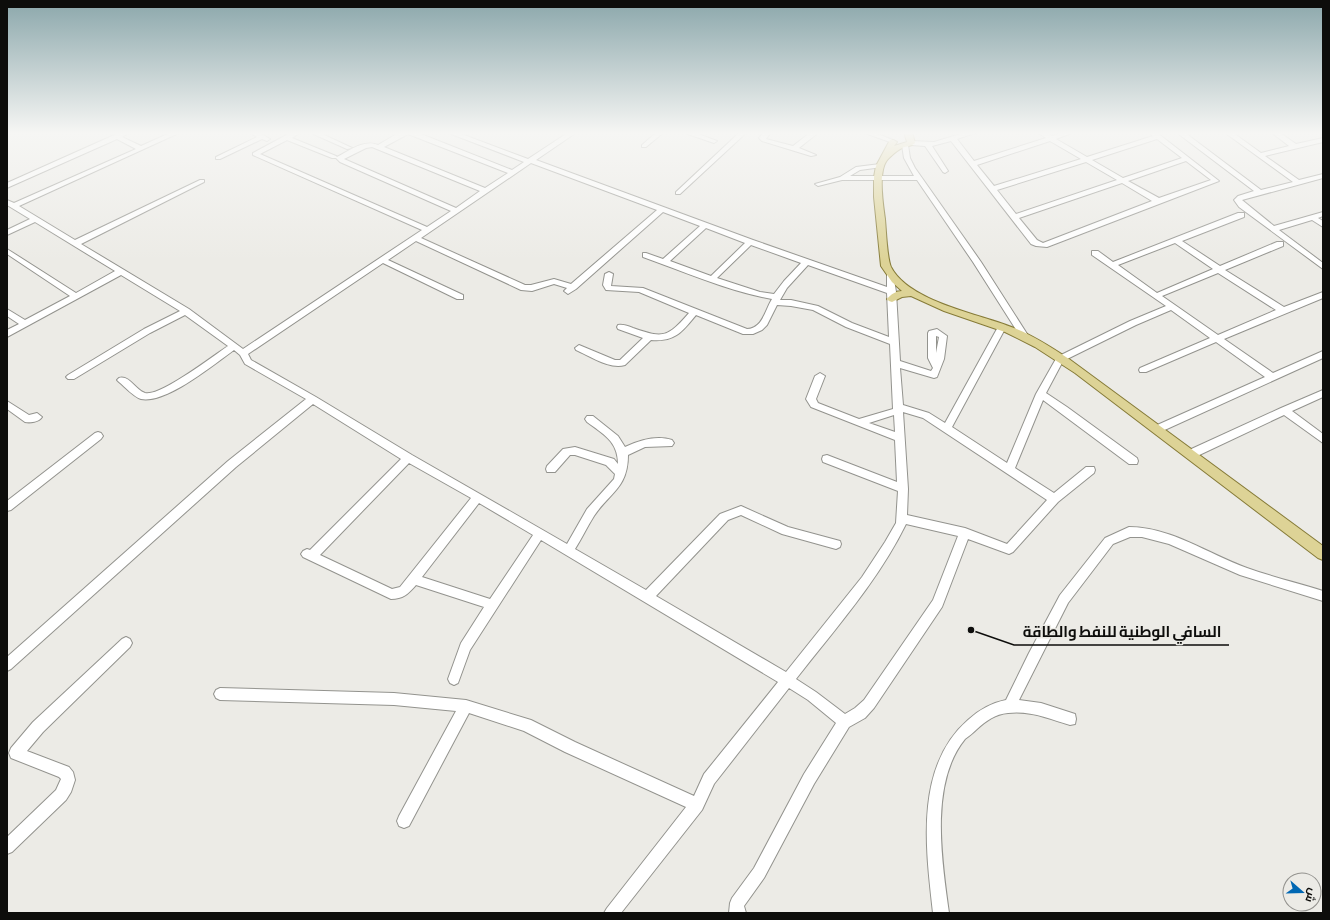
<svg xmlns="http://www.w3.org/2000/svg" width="1330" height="920" viewBox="0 0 1330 920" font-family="'Alegreya Sans',Cairo,sans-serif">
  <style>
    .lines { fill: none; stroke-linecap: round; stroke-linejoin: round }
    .minor-casing { stroke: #93938e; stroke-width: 2 }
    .major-casing { stroke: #867b38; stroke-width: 2 }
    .minor { fill: #fff; fill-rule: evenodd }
    .major { fill: #ddd396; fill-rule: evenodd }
    .leader { fill: none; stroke: #0d0d0b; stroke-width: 1.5 }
    .callout-dot { fill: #0d0d0b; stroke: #ecebe6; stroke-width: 1.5 }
    .callout-label { font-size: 15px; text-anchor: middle; font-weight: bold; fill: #0d0d0b; stroke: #ecebe6; stroke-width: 3; stroke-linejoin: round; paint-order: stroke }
  </style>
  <rect width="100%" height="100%" fill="#ecebe6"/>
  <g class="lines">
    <defs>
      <path id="minor" d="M 121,132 L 130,132 L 122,137 L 141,146 L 172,132 L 181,132 L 19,206 L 75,240 L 200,180 L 204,180 L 204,182 L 81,244 L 189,309 L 243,349 L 422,230 L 253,155 L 253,153 L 292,132 L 301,132 L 292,138 L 336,156 L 337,157 C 349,151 364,139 378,145 L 400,132 L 416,132 L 512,170 L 524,162 L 446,132 L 456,132 L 528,159 L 569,132 L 577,132 L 536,160 L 753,240 L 887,287 L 887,273 L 893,273 L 896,292 L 900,361 L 931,371 L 933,368 L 928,358 L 928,333 L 929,331 L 937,329 L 947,336 L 944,359 L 937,377 L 934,378 L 900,368 L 903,405 L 929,413 L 945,423 L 998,327 L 999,325 L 1005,325 L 1006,327 L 952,427 L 1007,463 L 1036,394 L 1057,357 L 1130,321 L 1166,306 L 1092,255 L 1092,251 L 1098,251 L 1113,262 L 1238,213 L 1244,213 L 1244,217 L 1182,241 L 1220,266 L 1277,242 L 1283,242 L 1283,246 L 1225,270 L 1284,307 L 1323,292 L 1323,298 L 1224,339 L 1273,373 L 1323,351 L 1323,358 L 1158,433 L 1153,429 L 1155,426 L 1265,377 L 1216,342 L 1146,372 L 1140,372 L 1139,370 L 1140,368 L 1210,338 L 1171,310 L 1136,325 L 1063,361 L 1046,393 L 1067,407 L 1137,458 L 1138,461 L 1137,464 L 1129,464 L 1043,400 L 1015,468 L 1054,493 L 1086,467 L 1094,467 L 1095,470 L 1094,473 L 1058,502 L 1013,552 L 1009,554 L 968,539 L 942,607 L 874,708 L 865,718 L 849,727 L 814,784 L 764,878 L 744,906 L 746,913 L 729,913 L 730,903 L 732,898 L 754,868 L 804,774 L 836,723 L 808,700 L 789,688 L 714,784 L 702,810 L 621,913 L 604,913 L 607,908 L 686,807 L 565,752 L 524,731 L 469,713 L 409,826 L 404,828 L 399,826 L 397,821 L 399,816 L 456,711 L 394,705 L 220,700 L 216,698 L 214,694 L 216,690 L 220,688 L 394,693 L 466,700 L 531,720 L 575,742 L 694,796 L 704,774 L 778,682 L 541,540 L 470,650 L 458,683 L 454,685 L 450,683 L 448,679 L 461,643 L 484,607 L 416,585 C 408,594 403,599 391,599 L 303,557 L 301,554 L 303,551 L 307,549 L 310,550 L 401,459 L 313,404 L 236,467 L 11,669 L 7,671 L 7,657 L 228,461 L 306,399 L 245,364 L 240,355 L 234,350 C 213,365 166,404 141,399 C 134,397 125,387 119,382 L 117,380 L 119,378 C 130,375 135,390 145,393 C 160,397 213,356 228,346 L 185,315 L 150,333 L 74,379 L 68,379 L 66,377 L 68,375 L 144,329 L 180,311 L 121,275 L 7,337 L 7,330 L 19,324 L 7,316 L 7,309 L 25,320 L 70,296 L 7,254 L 7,249 L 76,293 L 115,271 L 35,222 L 7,235 L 7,230 L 30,219 L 7,205 L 7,200 L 14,203 L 136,149 L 117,139 L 9,187 L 7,188 L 7,183 ZM 408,134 L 508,173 L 485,188 L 384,147 ZM 287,140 L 332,158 L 336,158 L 340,162 L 451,211 L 427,227 L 260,154 ZM 372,147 L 480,191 L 456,208 L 344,159 L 366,148 ZM 531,163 L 657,210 L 571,284 L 554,279 L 531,285 L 525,285 L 421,238 ZM 663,212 L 700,226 L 663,259 L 646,253 L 643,253 L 643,257 C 685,272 728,291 772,299 C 765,310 763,328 747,329 L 643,288 L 611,286 L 613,274 L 609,272 L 605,274 L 603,285 L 606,290 L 639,292 L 689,313 C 668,337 664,339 633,328 C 628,326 623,324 618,325 L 617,327 L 618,329 L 643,338 L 620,360 L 615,360 L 579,345 L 575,348 L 576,350 C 590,356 610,370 625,365 L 651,340 C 675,342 682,332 696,315 L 743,334 L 753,334 L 762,330 L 767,325 L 777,305 L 791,306 L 813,310 L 846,327 L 890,344 L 893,409 L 859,419 L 818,403 L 816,399 L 825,376 L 820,373 L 815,376 L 806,399 L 811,407 L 895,440 L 897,482 L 827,455 L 823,456 L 822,459 L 823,462 L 898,491 L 896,523 L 885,542 L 862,577 L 786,672 L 656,596 L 728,520 L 741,515 L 782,534 L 836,549 L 840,547 L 841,544 L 840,541 L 788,527 L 741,506 L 720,514 L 646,590 L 575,549 C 582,538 587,527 594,516 C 610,492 628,488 628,455 L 645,447 L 672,446 L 674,443 L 672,440 C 656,435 640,440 625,447 L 618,436 L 593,416 L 587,416 L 585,419 L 587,422 C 603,434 618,441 618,464 L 614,459 L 575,447 L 563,449 L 547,466 L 546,469 L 547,472 L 555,472 L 570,455 L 575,455 L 606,465 L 615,474 L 614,479 L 587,509 L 567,544 L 412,455 L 316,397 L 251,360 L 248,354 L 383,263 L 457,299 L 463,299 L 463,295 L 388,260 L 416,241 L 521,290 L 532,291 L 554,284 L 567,288 L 564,291 L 568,294 L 576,289 ZM 706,228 L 745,243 L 711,276 L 670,261 ZM 1175,243 L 1213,269 L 1157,293 L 1118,265 ZM 751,245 L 801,263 L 784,281 L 774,294 L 760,292 L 717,278 ZM 808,265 L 887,293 L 889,337 L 852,323 L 818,306 L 791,300 L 780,300 L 787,288 ZM 1218,273 L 1276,310 L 1218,335 L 1162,296 ZM 936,336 L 939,337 L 936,353 ZM 903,412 L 923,418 L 1047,500 L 1007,544 L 965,528 L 907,515 L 908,489 ZM 894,415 L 895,432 L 869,423 ZM 409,463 L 471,498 L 400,587 L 392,589 L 320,555 ZM 479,503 L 533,535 L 490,599 L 422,577 ZM 906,524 L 958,536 L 933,600 L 864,700 L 855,708 L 845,714 L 816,692 L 796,679 C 835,629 878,581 906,524 Z
        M 249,132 L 258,132 L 270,139 L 267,141 L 262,139 L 220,159 L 216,159 L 216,157 L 257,137 Z
        M 309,132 L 318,132 L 352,148 L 347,149 Z
        M 657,132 L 664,132 L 646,147 L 642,147 L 642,145 Z
        M 682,132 L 693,132 L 717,141 L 714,143 Z
        M 740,132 L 747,132 L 680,194 L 676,194 L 676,192 Z
        M 764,132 L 771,132 L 766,139 L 793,146 L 811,132 L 819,132 L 799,148 L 816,155 L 811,156 L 762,141 L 759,138 Z
        M 862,132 L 873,132 L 895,141 L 890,142 Z
        M 967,132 L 978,132 L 957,139 L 974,161 L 1046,138 L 1037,132 L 1045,132 L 1052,136 L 1063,132 L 1074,132 L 1056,139 L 1087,157 L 1153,136 L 1148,132 L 1156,132 L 1219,181 L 1047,247 L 1036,246 L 1031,244 L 951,141 L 932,146 L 948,171 L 945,173 L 943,172 L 925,146 L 911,145 L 908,143 L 911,141 L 934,142 ZM 1157,139 L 1182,158 L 1123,178 L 1092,160 ZM 1050,141 L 1081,159 L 994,186 L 977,165 ZM 1186,161 L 1211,180 L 1159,198 L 1128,181 ZM 1086,162 L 1117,180 L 1016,214 L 997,190 ZM 1122,183 L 1152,201 L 1043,243 L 1037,240 L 1019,218 Z
        M 1176,132 L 1184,132 L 1261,190 L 1293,182 L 1224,132 L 1232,132 L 1261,153 L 1289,146 L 1271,132 L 1279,132 L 1296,144 L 1323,138 L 1323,142 L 1265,156 L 1299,180 L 1323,174 L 1323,178 L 1242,200 L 1274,226 L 1323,212 L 1323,216 L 1318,218 L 1323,221 L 1323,227 L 1312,220 L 1279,230 L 1323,263 L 1323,269 L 1239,207 L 1234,200 L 1238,196 L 1254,191 Z
        M 1319,132 L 1323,132 L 1323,135 Z
        M 905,143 L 908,145 L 910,158 L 915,168 L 981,262 L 1029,337 L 1028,339 L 1022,339 L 973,262 L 917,180 L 842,180 L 818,186 L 815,184 L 840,177 L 856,167 L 880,164 L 882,165 L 882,167 L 860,170 L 850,176 L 914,176 L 904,158 L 902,145 Z
        M 1323,390 L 1323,397 L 1292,411 L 1323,434 L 1323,443 L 1284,415 L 1195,457 L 1187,457 L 1186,454 L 1187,451 L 1281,408 Z
        M 7,401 L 29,415 L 37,413 L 42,417 C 39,422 30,423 25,422 L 7,409 Z
        M 98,432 L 101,433 L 103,436 L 101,439 L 11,510 L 7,511 L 7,501 L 95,433 Z
        M 1129,527 C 1171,527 1208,554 1247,568 C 1272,577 1298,583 1323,591 L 1323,601 L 1240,575 L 1169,544 L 1142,537 L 1130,537 L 1113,544 L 1068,603 L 1019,700 L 1041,703 L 1075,714 L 1076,719 L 1075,724 L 1070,725 C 1050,719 1029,710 1008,713 C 995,714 986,721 977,729 C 973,733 969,736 965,739 C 929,783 942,862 949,913 L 933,913 C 926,850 914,767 968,720 C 979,710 991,703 1006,700 L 1029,653 L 1060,595 L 1105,538 Z
        M 126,637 L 130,639 L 132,643 L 130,647 L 43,732 L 27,751 L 69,767 L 73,772 L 75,780 L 71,792 L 66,800 L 12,852 L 7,854 L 7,837 L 56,790 L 61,779 L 59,777 L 11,758 L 9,753 L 11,748 L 33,722 L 122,639 Z"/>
      <path id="major" d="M 904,132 L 912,132 L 915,143 C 912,146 908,146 904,147 C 899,149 893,154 889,158 C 877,168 883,204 885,219 C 886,230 887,258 891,267 C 909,302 980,314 1014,328 C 1034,336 1051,347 1069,359 L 1323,546 L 1323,560 L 1318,558 L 1075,373 L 1035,347 L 1005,332 L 944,311 L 911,296 L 902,297 L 892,302 L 889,301 L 887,299 C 891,294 896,291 902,291 L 892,282 L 881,266 L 874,197 L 874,177 L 876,166 L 890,140 L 893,140 L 897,142 L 894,146 L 907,142 Z"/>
    </defs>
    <!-- minor casing -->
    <use href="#minor" class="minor-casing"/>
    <!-- major casing -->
    <use href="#major" class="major-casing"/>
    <!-- minor -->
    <use href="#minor" class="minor"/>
    <!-- major -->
    <use href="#major" class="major"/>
  </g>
  <!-- sky -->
  <linearGradient id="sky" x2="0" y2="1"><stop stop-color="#8ba7ab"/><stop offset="0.51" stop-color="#f6f6f4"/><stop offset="1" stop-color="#f6f6f4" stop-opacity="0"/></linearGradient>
  <rect width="1330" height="261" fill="url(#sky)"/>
  <!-- callouts -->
  <path class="leader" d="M971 630L1014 645H1229"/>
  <circle class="callout-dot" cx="971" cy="630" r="4"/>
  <g class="callout-label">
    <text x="1122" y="637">السافي الوطنية للنفط والطاقة</text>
  </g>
  <!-- border -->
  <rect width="1330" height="920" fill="none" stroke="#0d0d0b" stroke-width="16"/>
  <!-- north arrow -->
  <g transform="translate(1302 892) rotate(110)"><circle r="19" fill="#ecebe6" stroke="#93928e"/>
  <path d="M0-3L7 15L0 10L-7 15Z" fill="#0067b3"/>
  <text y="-6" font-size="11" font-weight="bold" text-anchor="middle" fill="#0d0d0b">ش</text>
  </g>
</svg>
